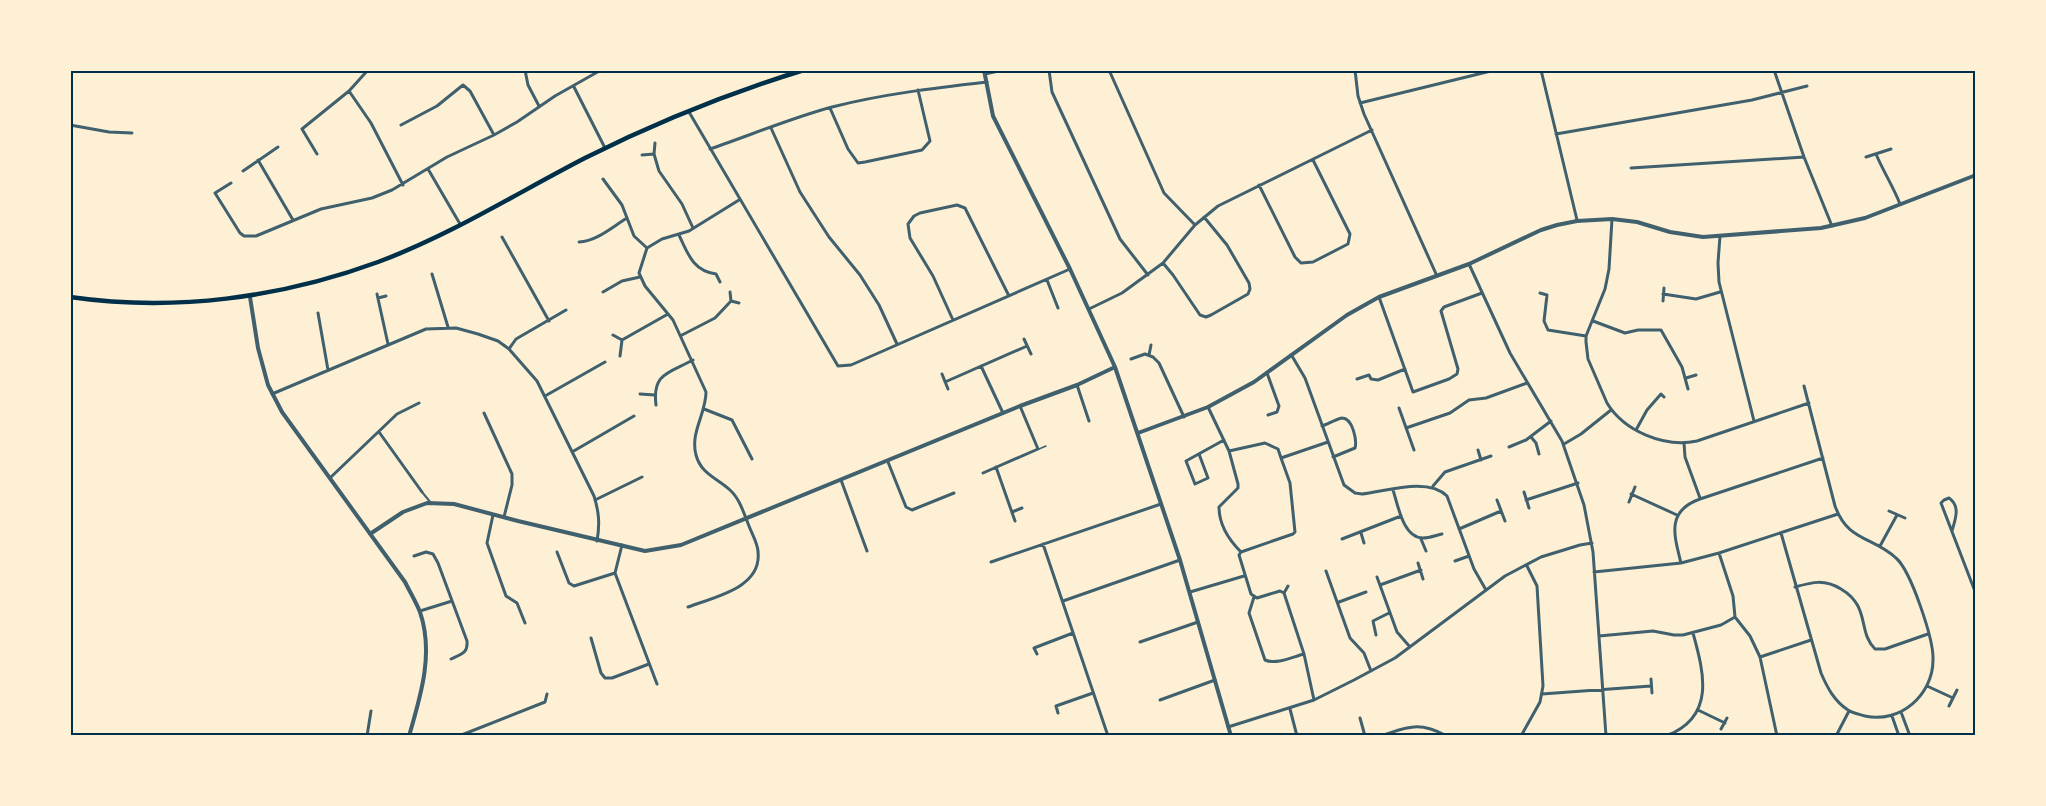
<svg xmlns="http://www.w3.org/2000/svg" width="2046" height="806" viewBox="0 0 2046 806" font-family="'Alegreya Sans',sans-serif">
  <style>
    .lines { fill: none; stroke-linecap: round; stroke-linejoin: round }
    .service { stroke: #3f606c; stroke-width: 1.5 }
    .pedestrian { stroke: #3f606c; stroke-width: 2 }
    .minor { stroke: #3f606c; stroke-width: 3 }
    .tertiary { stroke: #3f606c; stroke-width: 4 }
    .primary { stroke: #003049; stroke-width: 4.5 }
    .neatline { fill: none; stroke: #003049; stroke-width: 2 }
  </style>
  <rect width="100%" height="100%" fill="#fdf0d5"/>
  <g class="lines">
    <!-- service -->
    <path class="service" d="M 1039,449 L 1046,446"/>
    <!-- pedestrian -->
    <path class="pedestrian" d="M 422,492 L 431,503"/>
    <!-- minor -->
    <path class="minor" d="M 525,70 L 528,85 L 539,106
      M 1049,70 L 1052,92 L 1120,239 L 1148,275
      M 1109,70 L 1164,193 L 1195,225
      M 1355,70 L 1358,96 L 1364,114 L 1437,276
      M 1541,70 L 1577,220
      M 1774,70 L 1804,157 L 1832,226
      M 1541,72 L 1552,70
      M 985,74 L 1003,70
      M 574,87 L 605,148
      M 349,91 L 371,123 L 403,185
      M 1360,103 L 1495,70
      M 830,108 L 848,149 L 858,163 L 865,162 L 922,150 L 930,141 L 918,90
      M 689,112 L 838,366 L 851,365 L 1070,269
      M 70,125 L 109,132 L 132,133
      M 401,125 L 437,106 L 463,85 L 470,91 L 494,135
      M 771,128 L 800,192 L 829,237 L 860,275 L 879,305 L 897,344
      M 1556,134 L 1752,100 L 1807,86
      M 710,149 C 751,135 791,118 832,107 C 883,94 935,88 987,82
      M 317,154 L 302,129 L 349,91 L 368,70
      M 654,154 L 659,171 L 682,204 L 693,228
      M 1876,154 C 1883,171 1893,186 1900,204
      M 642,155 L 654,154 L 655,143
      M 1866,157 L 1891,149
      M 258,160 L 293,220
      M 1631,168 L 1804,157
      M 428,169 L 460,224
      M 243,171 L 278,147
      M 603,179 L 622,205 L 634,236 L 647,248
      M 231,183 L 215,193 L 240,233 L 244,236 L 256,236 L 321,209 L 372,198 L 392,190 L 447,157 L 494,135 L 517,122 L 555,96 L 601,70
      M 1259,185 L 1295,257 L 1301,263 L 1313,262 L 1348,244 L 1350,234 L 1313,160
      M 1612,219 L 1609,269 L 1605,289 L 1586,336 L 1586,342 L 1588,359 L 1607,403 C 1624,431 1664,448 1697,441 L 1809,403
      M 679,235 C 688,254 693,271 716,274 L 720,282
      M 1720,236 L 1718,263 L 1719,282 L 1754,421
      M 502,237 L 549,321
      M 579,242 C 597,241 612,227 627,218
      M 1163,263 L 1173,275 L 1200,315 L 1206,317 L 1211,315 L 1248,294 L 1250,289 L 1249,283 L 1227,245 L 1204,217
      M 1469,264 L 1510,353 L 1562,441 L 1584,505 L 1593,552 L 1606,736
      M 432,274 L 448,327
      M 1047,280 L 1058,308
      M 603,292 L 622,281 L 640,277
      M 1540,293 L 1547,295 L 1544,321 L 1548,330 L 1586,336
      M 377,294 L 388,344
      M 1663,294 L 1696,299 L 1720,292
      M 1379,297 L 1413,392 L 1449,379 L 1457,374 L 1458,369 L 1441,311 L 1444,307 L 1482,293
      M 378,298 L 386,296
      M 731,301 L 739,303
      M 1663,301 L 1664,288
      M 1089,309 L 1122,293 L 1163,263 L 1195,225 L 1218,206 L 1372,130
      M 318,313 L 328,370
      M 953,320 L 933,276 L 910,238 L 908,224 L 914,216 L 920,213 L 957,205 L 965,208 L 1009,296
      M 1593,321 L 1625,333 L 1638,330 L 1661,330 L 1682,367 L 1688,389
      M 613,335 L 622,340
      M 682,335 L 715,318 L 731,301 L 730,292
      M 1024,339 L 1031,354
      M 509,349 L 516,339 L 566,310
      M 1149,355 L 1151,345
      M 620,356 L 622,340 L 668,314
      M 1292,356 L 1305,378 L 1344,485 L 1355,493 L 1362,494 C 1387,491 1428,477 1447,496 L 1474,569 L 1486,590
      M 1131,359 L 1145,354 L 1153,357 L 1159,363 L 1184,417
      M 981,366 L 1003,413
      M 1267,373 L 1279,406 L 1277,412 L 1268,415
      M 942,374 L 948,389
      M 1686,378 L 1696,375
      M 1357,379 L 1369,375 L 1371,379 L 1378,380 L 1405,369
      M 945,382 L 1027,346
      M 1077,385 L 1089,421
      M 272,394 L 426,329 L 456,328 L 478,334 L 498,341 L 509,349 L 537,381 L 594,496 C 599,512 600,524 597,541
      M 640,394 L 655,395
      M 545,396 L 605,362
      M 656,405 C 652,373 669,373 693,360
      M 1208,407 L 1229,451 L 1238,484 L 1238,488 L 1219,507 C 1219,525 1229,540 1241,552
      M 1399,408 L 1414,450
      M 704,409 L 732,420 L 752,459
      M 484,413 L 512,474 L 512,485 L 504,517
      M 1322,426 C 1328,424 1336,419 1342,418 C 1353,418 1357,441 1355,448 L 1333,457
      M 1406,428 L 1450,413 L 1469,400 L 1486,398 L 1527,383
      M 1636,430 L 1647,410 L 1661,394 L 1664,397
      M 379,432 L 422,492
      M 1531,437 L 1536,443 L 1539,454
      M 1684,443 L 1685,457 L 1700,498
      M 1564,444 L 1581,434 L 1611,410
      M 1509,447 L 1526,440 L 1551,421
      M 1478,450 L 1481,460
      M 1229,451 L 1265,443 L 1278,449 L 1281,458
      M 572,452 L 634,416
      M 1199,454 L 1208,478 L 1195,484 L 1186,461 L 1224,440
      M 888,462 L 906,507 L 912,510 L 954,493
      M 996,467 L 1015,521
      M 983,473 L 1038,449 L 1020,406
      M 331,477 L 397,414 L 419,403
      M 841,480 L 867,551
      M 1433,486 L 1445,472 L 1491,456
      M 1393,490 C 1398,505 1403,538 1423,538 C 1429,538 1437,535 1442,534
      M 1524,492 L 1529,508
      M 1631,494 L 1677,515
      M 595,500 L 642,477
      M 1497,500 L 1505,521
      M 1526,500 L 1578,483
      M 1629,502 L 1635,487
      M 1889,511 L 1905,518
      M 1012,512 L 1022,508
      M 493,515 L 487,543 L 506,596 L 517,603 L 525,623
      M 1459,529 L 1501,511
      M 1952,531 C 1955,520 1961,506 1949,498 L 1944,500 L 1941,503 L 1976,594
      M 1361,533 L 1364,543
      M 1781,533 L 1821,673 C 1827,687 1834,701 1848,710 C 1852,713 1859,714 1865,716 C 1900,724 1933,695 1933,660 C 1934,640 1911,571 1896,558 C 1872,536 1848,542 1835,506 L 1804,386
      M 1342,539 L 1401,516
      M 1421,539 L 1426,551
      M 1043,544 L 1108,736
      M 622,545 L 615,573 L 657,684
      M 1880,546 L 1897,515
      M 557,552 L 569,583 L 574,586 L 615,573
      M 1719,553 L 1733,596 L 1735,617 L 1750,636 L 1760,657 L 1777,736
      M 414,556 L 426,552 L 433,554 L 438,563 L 467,641 C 468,653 462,654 451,659
      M 1455,561 L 1469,556
      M 991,562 L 1161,504
      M 1418,563 L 1423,579
      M 1681,563 C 1674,535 1666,511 1700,499 L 1823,458
      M 1326,571 L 1350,638 L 1364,653 L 1371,671
      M 1594,572 L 1681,563 L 1719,553 L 1838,514
      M 1377,577 L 1397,632 L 1410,647
      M 1380,585 L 1421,570
      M 1795,587 C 1813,582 1824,579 1841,589 C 1871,607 1857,631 1875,649 L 1885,649 L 1928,634
      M 1190,592 L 1244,576
      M 1284,593 L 1288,586
      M 1254,597 L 1249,613 L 1265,660 C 1277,665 1292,657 1304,654
      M 1063,601 L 1180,560
      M 1339,602 L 1366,592
      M 688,607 C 714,597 762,588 758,552 C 758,544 752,534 749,526 C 744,514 740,499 730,490 C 717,478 701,474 696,455 C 690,432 706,414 706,392 L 673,320 L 645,286 L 639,273 L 647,248 L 662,239 L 689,231 L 739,200
      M 420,611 L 452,601
      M 1376,635 L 1373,621 L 1389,613
      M 1599,636 L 1653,631 L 1674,635 L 1683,635 L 1721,625 L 1735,617
      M 591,638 L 601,673 L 605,678 L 612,678 L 649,664
      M 1140,642 L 1198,622
      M 1037,654 L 1034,648 L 1073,633
      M 1760,657 L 1811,640
      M 1651,679 L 1652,693
      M 1927,686 L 1953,698
      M 1542,694 L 1651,686
      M 1160,700 L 1215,680
      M 1314,700 L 1304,654 L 1284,593 L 1280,591 L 1257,598 L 1251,594 L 1239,555 L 1241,552 L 1293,534 L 1295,532 L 1290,483 L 1281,458 L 1328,442
      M 1949,706 L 1957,690
      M 1290,709 L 1297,736
      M 1698,710 L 1725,723
      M 1901,712 L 1910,736
      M 1058,713 L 1056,706 L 1093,693
      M 1892,716 L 1899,736
      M 1360,718 L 1365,736
      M 1228,727 L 1314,700 L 1354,680 L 1395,658 L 1505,576 L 1541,557 L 1580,545 L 1592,543
      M 1721,729 L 1727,718
      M 367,736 L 371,711
      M 459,736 L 545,702 L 547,694
      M 1380,736 C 1409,727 1418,721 1447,736
      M 1521,736 L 1540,702 L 1543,686 L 1537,586 L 1527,566
      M 1666,736 C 1716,717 1704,673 1693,633
      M 1836,736 L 1849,711"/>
    <!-- tertiary -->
    <path class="tertiary" d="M 984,70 L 993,116 L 1070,269 L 1115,367 L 1180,560 L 1231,736
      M 250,297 L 258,348 L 268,385 L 282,412 L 405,582 C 410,592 416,602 420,612 C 434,653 421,695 409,736
      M 1138,433 L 1208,407 L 1254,382 L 1347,315 L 1379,297 L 1469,264 L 1541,230 L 1557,225 L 1577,221 L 1612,219 L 1637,222 L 1670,232 L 1703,237 L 1821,228 L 1865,218 L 1976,175
      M 370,534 L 403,512 L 427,503 L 454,504 L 518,521 L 645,551 L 681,545 L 1020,406 L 1077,385 L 1115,367"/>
    <!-- primary -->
    <path class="primary" d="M 70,297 C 174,312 280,298 378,262 C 451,235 517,193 585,158 C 655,123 729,93 804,70"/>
  </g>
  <!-- border -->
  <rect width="2046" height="806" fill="none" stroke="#fdf0d5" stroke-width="144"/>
  <rect x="72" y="72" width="1902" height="662" class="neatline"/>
</svg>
